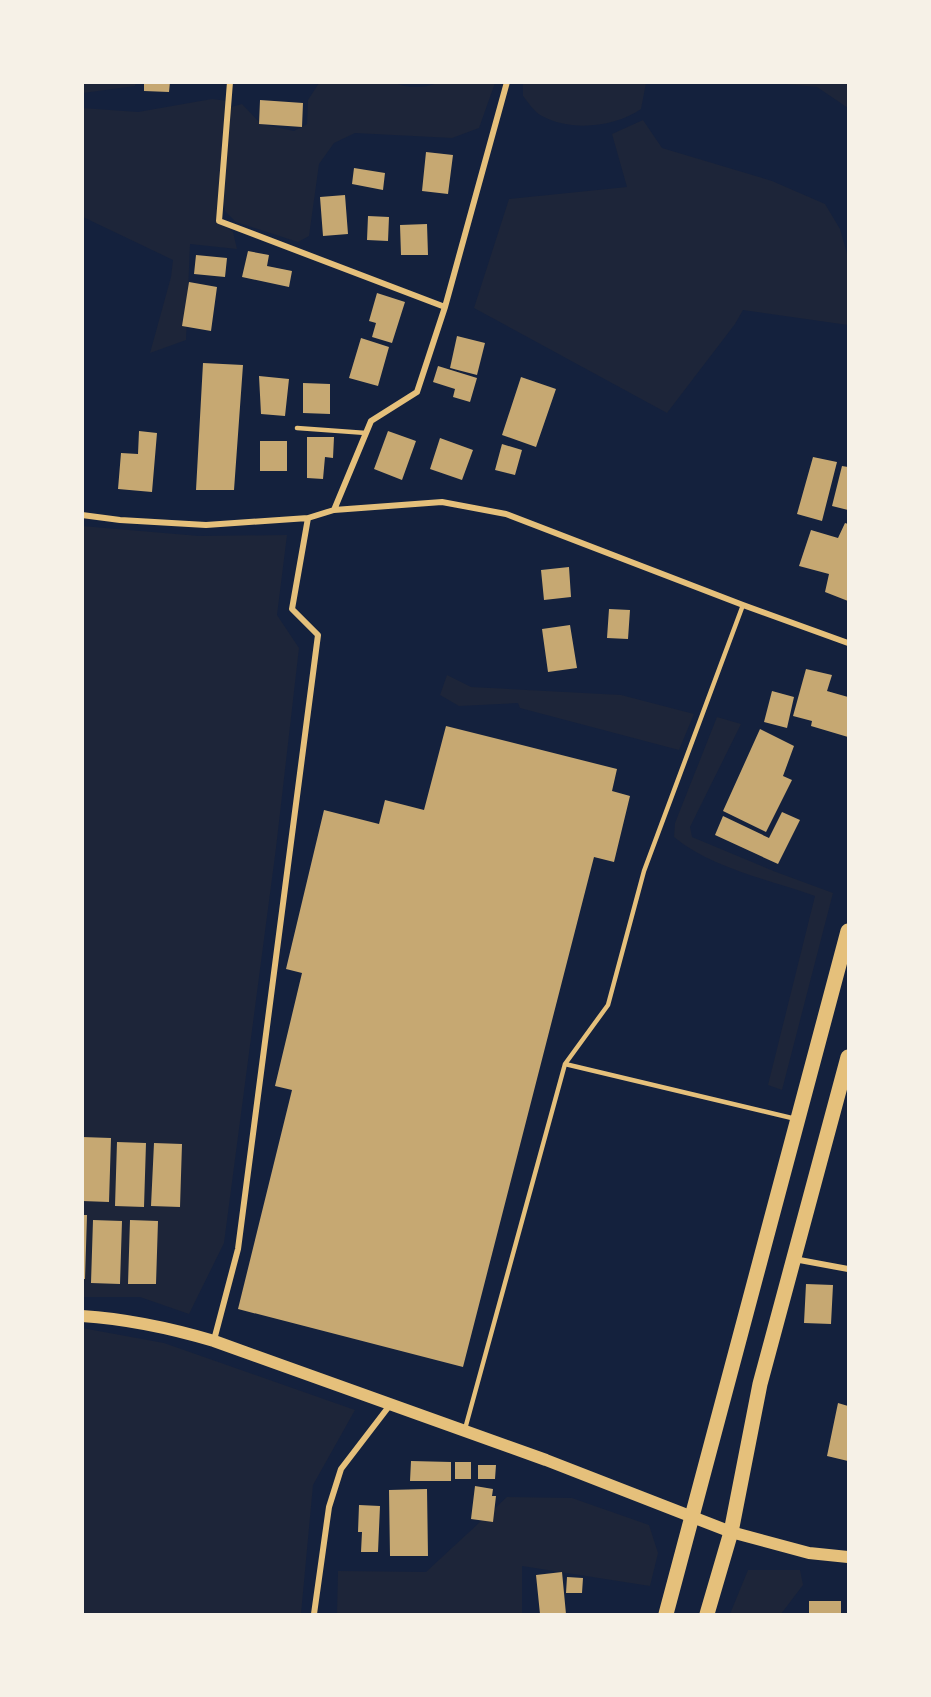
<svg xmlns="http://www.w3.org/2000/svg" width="931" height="1697" viewBox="0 0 931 1697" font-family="'DejaVu Sans',sans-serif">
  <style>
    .green { fill: #1d2539 }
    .building { fill: #c6a872 }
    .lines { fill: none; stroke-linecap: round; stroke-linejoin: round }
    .service { stroke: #e5c07b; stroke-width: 4.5 }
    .minor { stroke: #e5c07b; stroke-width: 6 }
    .secondary { stroke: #e5c07b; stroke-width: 12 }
    .trunk { stroke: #e5c07b; stroke-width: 15 }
  </style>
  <rect width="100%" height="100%" fill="#14213d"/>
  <!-- green -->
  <path class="green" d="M 394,82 C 405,89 426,88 437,83 L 495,83 L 479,128 L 452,138 L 355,133 L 334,143 L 319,164 L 309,236 L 298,242 L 236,222 L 225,211 L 222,198 L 219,221 L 233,232 L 237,249 L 190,244 L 186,340 L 150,353 L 171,277 L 173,260 L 83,217 L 82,108 L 138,112 L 212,99 L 228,101 L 227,127 L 231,107 L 242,104 L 261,124 L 294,131 L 307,124 L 308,100 L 319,83 Z
    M 82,83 L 83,82 L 136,83 L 135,86 L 83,93 Z
    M 523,83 L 523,82 L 646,83 L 641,109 C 615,127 571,132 542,116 C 535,113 528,102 523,96 Z
    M 774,83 L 848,83 L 848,108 L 817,87 Z
    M 643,120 L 662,148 L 772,181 L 825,204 L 840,229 L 848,257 L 848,325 L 743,310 L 735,324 L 667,413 L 474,308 L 509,199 L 627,187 L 612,134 Z
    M 82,526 L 199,536 L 287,535 L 277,615 L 299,648 L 276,848 L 224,1243 L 189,1314 L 140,1297 L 83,1297 Z
    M 447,675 L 471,687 L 621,695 L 694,714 L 679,750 L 520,708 L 518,703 L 459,706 L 440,695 Z
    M 717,717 L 741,724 L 690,827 L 692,837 L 776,872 L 833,893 L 782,1090 L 768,1085 L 815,896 C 768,879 713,869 674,837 L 675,823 Z
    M 82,1328 L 164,1343 L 355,1410 L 313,1485 L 301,1614 L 83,1614 Z
    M 507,1497 L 572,1498 L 649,1525 L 658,1553 L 650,1586 L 522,1566 L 522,1614 L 337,1614 L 338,1571 L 426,1572 Z
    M 748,1570 L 800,1570 L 803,1585 L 781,1614 L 730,1614 Z"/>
  <!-- building -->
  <path class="building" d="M 144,82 L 170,82 L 169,92 L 144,91 Z
    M 260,100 L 303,103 L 302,127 L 259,124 Z
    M 426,152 L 453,155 L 448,194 L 422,191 Z
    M 354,168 L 385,173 L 383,190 L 352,184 Z
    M 345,195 L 348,234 L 323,236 L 320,197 Z
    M 368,216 L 389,217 L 388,241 L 367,240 Z
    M 427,224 L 428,255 L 401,255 L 400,225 Z
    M 248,251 L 269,255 L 267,266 L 292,271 L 289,287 L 242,277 Z
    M 196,255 L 227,258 L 225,277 L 194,274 Z
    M 189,282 L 217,287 L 211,331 L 182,326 Z
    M 377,293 L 405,302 L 392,343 L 372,337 L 376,323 L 369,321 Z
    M 457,336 L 485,343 L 477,375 L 450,368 Z
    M 361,338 L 389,347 L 378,386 L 349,378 Z
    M 203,363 L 243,365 L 234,490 L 196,490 Z
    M 438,366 L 477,378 L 470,402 L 453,397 L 455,389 L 433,382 Z
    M 259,376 L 289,379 L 285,416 L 261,414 Z
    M 521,377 L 556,389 L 536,447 L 502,435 Z
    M 303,383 L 330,384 L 330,414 L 303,413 Z
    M 139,431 L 157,433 L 152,492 L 118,489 L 121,453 L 138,454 Z
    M 388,431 L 416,441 L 402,480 L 374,469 Z
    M 307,437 L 334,437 L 333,458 L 325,457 L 323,479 L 307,478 Z
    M 440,438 L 473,450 L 462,480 L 430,469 Z
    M 260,441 L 287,441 L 287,471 L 260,471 Z
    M 502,444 L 522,450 L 515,475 L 495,470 Z
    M 813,457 L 837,462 L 822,521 L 797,514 Z
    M 842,466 L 848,467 L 848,510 L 832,506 Z
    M 845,523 L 848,524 L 848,601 L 825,592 L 829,574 L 799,566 L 811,530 L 838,538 Z
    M 569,567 L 571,597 L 544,600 L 541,570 Z
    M 609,609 L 630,610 L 628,639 L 607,638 Z
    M 570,625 L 577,668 L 548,672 L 542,629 Z
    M 806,669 L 832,675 L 827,691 L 848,697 L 848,737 L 811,726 L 812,721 L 793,716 Z
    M 772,691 L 794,697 L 787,728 L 764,722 Z
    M 446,726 L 617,769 L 612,791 L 630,796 L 614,862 L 594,857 L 463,1367 L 238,1309 L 292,1090 L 275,1086 L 302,973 L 286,969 L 324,810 L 379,824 L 385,800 L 424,810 Z
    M 760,729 L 794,746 L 783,776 L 792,780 L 766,832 L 723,811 Z
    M 782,812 L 800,820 L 778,864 L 715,835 L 723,816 L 769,838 Z
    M 82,1137 L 111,1138 L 109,1202 L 82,1201 Z
    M 117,1142 L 146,1143 L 144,1207 L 115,1206 Z
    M 154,1143 L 182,1144 L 180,1207 L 151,1206 Z
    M 82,1215 L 87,1215 L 85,1279 L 82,1279 Z
    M 93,1220 L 122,1221 L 120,1284 L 91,1283 Z
    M 130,1220 L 158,1221 L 156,1284 L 128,1284 Z
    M 806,1284 L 833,1285 L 831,1324 L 804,1323 Z
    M 838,1403 L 848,1406 L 848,1461 L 827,1456 Z
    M 411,1461 L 451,1462 L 451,1481 L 410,1481 Z
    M 455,1462 L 471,1462 L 471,1479 L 455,1479 Z
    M 478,1465 L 496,1465 L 495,1479 L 478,1479 Z
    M 475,1486 L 493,1489 L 492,1496 L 496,1496 L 493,1522 L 471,1519 Z
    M 427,1489 L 428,1556 L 390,1556 L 389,1490 Z
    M 359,1505 L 380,1506 L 378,1552 L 361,1552 L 362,1532 L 358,1532 Z
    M 562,1572 L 566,1614 L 540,1614 L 536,1575 Z
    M 567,1577 L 583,1578 L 582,1593 L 566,1593 Z
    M 809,1601 L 841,1601 L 841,1614 L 809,1614 Z"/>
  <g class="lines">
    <!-- service -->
    <path class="service" d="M 297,428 L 366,433
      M 565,1064 L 796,1119
      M 465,1429 L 565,1064 L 608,1005 L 644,871 L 743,605"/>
    <!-- minor -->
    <path class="minor" d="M 230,82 L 219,221 L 445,307
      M 334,510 L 371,421 L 417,392 L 445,307 L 507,82
      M 82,515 L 120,520 L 206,525 L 308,518 L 334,510 L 442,502 L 506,514 L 743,605 L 848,643
      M 794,1259 L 848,1269
      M 214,1340 L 238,1249 L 318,635 L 292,609 L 308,518
      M 314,1614 L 329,1507 L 341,1469 L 390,1405"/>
    <!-- secondary -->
    <path class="secondary" d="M 82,1316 C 128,1319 170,1328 214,1341 L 546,1460 L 731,1532 L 809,1553 L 848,1557"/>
    <!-- trunk -->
    <path class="trunk" d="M 666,1614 L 848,931
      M 707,1614 L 731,1532 L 760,1384 L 848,1057"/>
  </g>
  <!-- border -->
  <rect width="931" height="1697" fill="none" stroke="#f6f1e7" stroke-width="168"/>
</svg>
